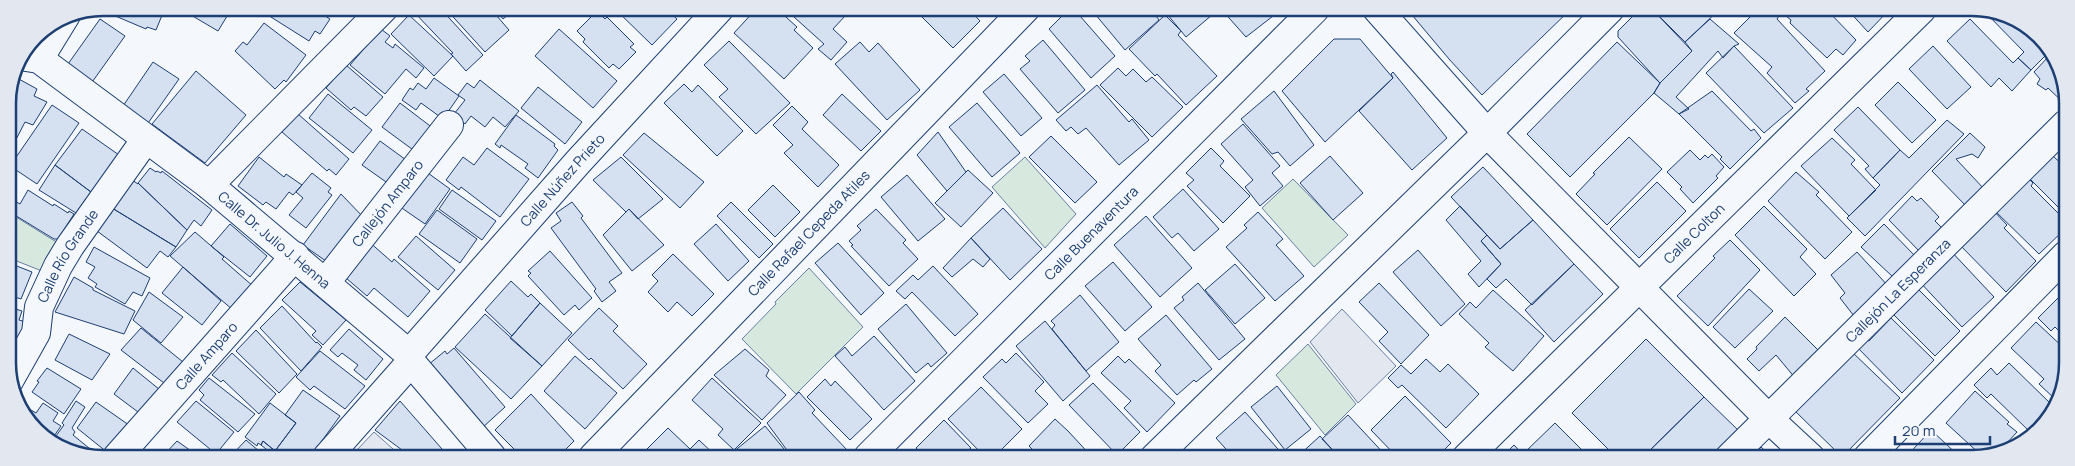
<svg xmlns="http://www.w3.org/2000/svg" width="2075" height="466" viewBox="0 0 2075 466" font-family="Manrope,sans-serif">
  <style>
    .green { fill: #d7e8df; stroke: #687fa3 }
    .parking { fill: #e3e8f0; stroke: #687fa3 }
    .building { fill: #d5e0f0; stroke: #1d3f73 }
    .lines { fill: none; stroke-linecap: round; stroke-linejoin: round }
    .minor-casing { stroke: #1d3f73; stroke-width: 30 }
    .minor { stroke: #f4f7fb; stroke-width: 28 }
    .labels { text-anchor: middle; stroke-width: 4; stroke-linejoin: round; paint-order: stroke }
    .street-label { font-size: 14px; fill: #1d3f73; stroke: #f4f7fb }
    .rim { fill: none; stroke: #1d3f73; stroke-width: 2.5 }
  </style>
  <rect width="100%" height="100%" fill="#f4f7fb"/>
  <!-- green -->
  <path class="green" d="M 1025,157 L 1076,214 L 1045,248 L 992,187 Z
    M 1293,179 L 1348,235 L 1314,267 L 1262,208 Z
    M 8,212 L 58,243 L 42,271 L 9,258 Z
    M 809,268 L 863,327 L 796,394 L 742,339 L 776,304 L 775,302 Z
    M 1308,344 L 1356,404 L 1325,435 L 1276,375 Z"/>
  <!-- parking -->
  <path class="parking" d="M 1342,309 L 1396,366 L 1358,403 L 1310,342 Z
    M 374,432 L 402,457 L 361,457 L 355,452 Z"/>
  <!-- building -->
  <path class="building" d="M 116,8 L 165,8 L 156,30 L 147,27 L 146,29 L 113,15 Z
    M 179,8 L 232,8 L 218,31 Z
    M 266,8 L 312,8 L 330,19 L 320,34 L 315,31 L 309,41 L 263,12 Z
    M 415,8 L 440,8 L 483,55 L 466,71 L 451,54 L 453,53 L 412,10 Z
    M 445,8 L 490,8 L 509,30 L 485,52 Z
    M 494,8 L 516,8 L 503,19 Z
    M 614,8 L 665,8 L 677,19 L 652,45 Z
    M 669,8 L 682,8 L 676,14 Z
    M 757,8 L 776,8 L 797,27 L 794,30 L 813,48 L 784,79 L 734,33 Z
    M 784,8 L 836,8 L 845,16 L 833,29 L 847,42 L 831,60 L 818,49 L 824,44 Z
    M 913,8 L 968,8 L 980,21 L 953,48 Z
    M 1070,8 L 1073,8 L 1115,56 L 1091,78 L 1049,29 Z
    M 1090,8 L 1150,8 L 1159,20 L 1125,50 Z
    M 1171,9 L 1219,9 L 1186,37 L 1167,14 Z
    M 1221,9 L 1282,9 L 1246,37 Z
    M 1407,9 L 1571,9 L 1482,95 L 1449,59 Z
    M 1640,9 L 1652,9 L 1692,51 L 1660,83 L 1618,37 L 1618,31 Z
    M 1652,9 L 1720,9 L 1685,42 Z
    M 1758,9 L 1771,9 L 1779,16 L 1777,19 L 1825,71 L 1806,89 L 1809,91 L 1795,103 L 1767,73 L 1772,67 L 1734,33 Z
    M 1793,9 L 1826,9 L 1856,40 L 1843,55 L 1836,49 L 1827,58 L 1790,23 L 1791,20 L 1786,16 Z
    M 1847,9 L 1890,9 L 1868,32 Z
    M 1985,9 L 1990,9 L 2039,35 L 2049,52 L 2031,70 L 2018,58 L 2024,52 L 1984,11 Z
    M 597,11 L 605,19 L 607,17 L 634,44 L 630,47 L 636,52 L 619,69 L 613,64 L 609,68 L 583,42 L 585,39 L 577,31 Z
    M 409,15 L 453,56 L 434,76 L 391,34 Z
    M 1165,15 L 1181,31 L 1178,35 L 1217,76 L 1186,105 L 1157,74 L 1155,76 L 1129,49 Z
    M 100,19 L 125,36 L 90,85 L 63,71 Z
    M 1710,19 L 1739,44 L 1734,46 L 1723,58 L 1718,51 L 1676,97 L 1689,109 L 1679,114 L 1654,93 L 1660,83 L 1692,51 L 1685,42 Z
    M 1970,19 L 2013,63 L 2018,58 L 2031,70 L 2012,91 L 1999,78 L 1991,87 L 1947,41 Z
    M 264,23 L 306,55 L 286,82 L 284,80 L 275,89 L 235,51 L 243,42 L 247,45 Z
    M 381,29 L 390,36 L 385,42 L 393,48 L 395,44 L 424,68 L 416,78 L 406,69 L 385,94 L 350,65 Z
    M 559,29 L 617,81 L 593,108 L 535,56 Z
    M 1334,39 L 1360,39 L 1393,78 L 1325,142 L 1282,91 Z
    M 1043,40 L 1085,90 L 1058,113 L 1020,69 L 1030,61 L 1025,56 Z
    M 729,41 L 790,103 L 756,134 L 719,97 L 728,89 L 704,65 Z
    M 860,42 L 869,52 L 878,43 L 920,90 L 887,120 L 835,64 Z
    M 1617,42 L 1660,83 L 1654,93 L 1570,177 L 1527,134 Z
    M 1734,46 L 1793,108 L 1764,133 L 1706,73 Z
    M 1933,46 L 1971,87 L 1947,109 L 1909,69 Z
    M 2050,55 L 2066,84 L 2066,105 L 2048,88 L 2046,90 L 2037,84 L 2040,79 L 2034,72 Z
    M 153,62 L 179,79 L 146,126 L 121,109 Z
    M 346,65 L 383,97 L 366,116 L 354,107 L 351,110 L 326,88 Z
    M 1118,68 L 1126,76 L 1133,69 L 1146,82 L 1152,77 L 1183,107 L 1152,137 L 1100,85 Z
    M 196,71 L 246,115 L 205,163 L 152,124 Z
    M 1393,72 L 1447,138 L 1412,170 L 1359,111 L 1393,78 L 1391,74 Z
    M 1004,74 L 1042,118 L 1021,136 L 983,92 Z
    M 17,78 L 37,89 L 34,96 L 47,102 L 33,125 L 25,122 L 8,155 L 8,97 Z
    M 434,78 L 459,96 L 443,119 L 421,103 L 416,110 L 402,100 L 410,88 L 413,90 L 418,83 L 426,89 Z
    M 480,80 L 519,111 L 505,127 L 493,117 L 485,127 L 471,116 L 465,124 L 454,114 L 465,100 L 458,95 L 467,83 L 474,88 Z
    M 1898,82 L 1936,120 L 1912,143 L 1875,105 Z
    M 684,84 L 692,92 L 698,85 L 743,131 L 717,156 L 664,103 Z
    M 1097,85 L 1129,122 L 1132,119 L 1149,140 L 1119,165 L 1086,128 L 1078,134 L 1071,127 L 1066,131 L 1056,120 Z
    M 538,87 L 582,122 L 565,144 L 521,108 Z
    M 1274,91 L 1314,145 L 1290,166 L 1278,152 L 1272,154 L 1241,119 Z
    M 1712,91 L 1751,131 L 1754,129 L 1761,138 L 1730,169 L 1720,159 L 1722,157 L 1679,114 Z
    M 328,94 L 372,130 L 353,153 L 309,118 Z
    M 842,94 L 881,131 L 861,151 L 823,115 Z
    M 400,103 L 438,132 L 420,155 L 382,127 Z
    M 977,103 L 1020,153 L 992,177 L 949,127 Z
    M 52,105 L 79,123 L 37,184 L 10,166 Z
    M 792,106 L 808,122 L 802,129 L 839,165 L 818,187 L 784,153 L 793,145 L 773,125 Z
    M 1858,107 L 1900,150 L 1873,178 L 1865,169 L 1869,166 L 1834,130 Z
    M 298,114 L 349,159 L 336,175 L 329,169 L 327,171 L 282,132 Z
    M 516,115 L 555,144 L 554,146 L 558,150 L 538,178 L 525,168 L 528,164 L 501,145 L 500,148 L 495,144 Z
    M 1947,120 L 1964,134 L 1865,236 L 1847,218 L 1880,185 L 1873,178 L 1900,150 L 1909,158 Z
    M 1243,124 L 1280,166 L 1272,173 L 1283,186 L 1260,206 L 1245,187 L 1253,180 L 1221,144 Z
    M 82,129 L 119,155 L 91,192 L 55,165 Z
    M 938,132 L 966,172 L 947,191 L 917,155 Z
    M 644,133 L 704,182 L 680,208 L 623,155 Z
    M 1970,133 L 1985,147 L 1978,158 L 1972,154 L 1956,159 L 1985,190 L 1967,207 L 1932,171 Z
    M 2066,134 L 2066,160 L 2053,148 Z
    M 1051,136 L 1097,182 L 1075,203 L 1029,157 Z
    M 1629,137 L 1662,169 L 1607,225 L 1576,194 L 1595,174 L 1593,173 Z
    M 1832,138 L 1855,160 L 1851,164 L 1876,190 L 1849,216 L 1801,166 Z
    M 380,141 L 413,165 L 396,189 L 362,165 Z
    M 487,148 L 529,179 L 500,217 L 461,187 L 459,190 L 446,180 L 463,157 L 474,165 Z
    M 1211,148 L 1224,161 L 1220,166 L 1250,196 L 1223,223 L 1187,186 L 1194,180 L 1186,173 Z
    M 1690,150 L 1700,160 L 1705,155 L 1708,158 L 1712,154 L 1724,167 L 1716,176 L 1718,178 L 1693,203 L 1680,189 L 1682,187 L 1667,172 Z
    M 1330,156 L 1363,193 L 1333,220 L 1300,183 Z
    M 2053,156 L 2066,168 L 2066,215 L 2030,179 Z
    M 259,157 L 284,177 L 286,174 L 302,185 L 293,195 L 289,192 L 276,209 L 266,202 L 263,205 L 238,186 Z
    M 621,157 L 663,199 L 638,219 L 629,209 L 626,212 L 593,180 Z
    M 55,165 L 91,192 L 76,213 L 39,190 Z
    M 1483,167 L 1533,220 L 1500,249 L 1451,197 Z
    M 150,168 L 156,172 L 157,171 L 161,173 L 162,171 L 212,210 L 201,226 L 194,220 L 187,230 L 138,183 Z
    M 421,168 L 450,189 L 425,224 L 396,204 Z
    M 968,170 L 993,193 L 961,227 L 935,203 Z
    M 1796,172 L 1819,192 L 1816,195 L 1852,232 L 1825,259 L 1768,201 Z
    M 312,173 L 331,188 L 328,192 L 332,195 L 306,228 L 289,215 L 303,198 L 296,192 Z
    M 2024,174 L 2033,183 L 2031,186 L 2065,220 L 2063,223 L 2066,228 L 2039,254 L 1990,206 Z
    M 907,175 L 945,219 L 918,241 L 881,197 Z
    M 132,180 L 138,184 L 138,183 L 187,230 L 176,247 L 112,208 Z
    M 1657,182 L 1686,211 L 1639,258 L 1610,229 Z
    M 773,185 L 800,212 L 775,237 L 748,210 Z
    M 1183,189 L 1219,229 L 1194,251 L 1178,233 L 1172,238 L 1153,217 Z
    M 28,190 L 53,206 L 54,204 L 68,213 L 69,211 L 74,214 L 58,239 L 54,239 L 13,214 L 15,211 L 9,207 L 13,200 L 20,204 Z
    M 452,190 L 496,221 L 482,240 L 439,209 Z
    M 341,194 L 365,219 L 333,266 L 303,245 Z
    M 1912,196 L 1917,201 L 1921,198 L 1939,217 L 1935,221 L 1945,231 L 1921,253 L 1889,220 Z
    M 572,202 L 583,216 L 581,218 L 622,273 L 609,282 L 616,291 L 602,302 L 594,291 L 596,289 L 551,228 L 561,221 L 556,213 Z
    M 731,202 L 773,244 L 759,258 L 717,216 Z
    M 1460,206 L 1487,235 L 1481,241 L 1501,264 L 1479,287 L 1468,274 L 1481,261 L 1446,220 Z
    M 1764,206 L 1807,249 L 1800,257 L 1816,274 L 1794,296 L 1735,235 Z
    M 112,208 L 176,247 L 168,257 L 160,251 L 147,268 L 97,231 L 112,212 L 110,210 Z
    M 1003,208 L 1042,249 L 1010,280 L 971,238 Z
    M 1991,208 L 2007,225 L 2004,228 L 2036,261 L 2006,292 L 1957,242 Z
    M 629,209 L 664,245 L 632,271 L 603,235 Z
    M 876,209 L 906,240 L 903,243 L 918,259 L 889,286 L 851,246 L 853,245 L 849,241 L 861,230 L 857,226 Z
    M 437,210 L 477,239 L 460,263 L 419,234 Z
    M 1258,212 L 1283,239 L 1276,245 L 1304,276 L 1275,301 L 1226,247 L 1247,228 L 1244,225 Z
    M 1146,216 L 1192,268 L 1160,297 L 1114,245 Z
    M 1533,220 L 1574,264 L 1532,305 L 1506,279 L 1496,288 L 1487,279 L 1501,264 L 1481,241 L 1487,235 L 1500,249 Z
    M 230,224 L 267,256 L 250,277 L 211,246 Z
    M 716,224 L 749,261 L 728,281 L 694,244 Z
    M 1884,224 L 1915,256 L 1893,277 L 1861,247 Z
    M 195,232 L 224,257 L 222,259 L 254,287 L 233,310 L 170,256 Z
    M 416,236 L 455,270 L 438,290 L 398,257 Z
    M 971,238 L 990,259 L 983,267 L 973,259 L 952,277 L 943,268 Z
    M 367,240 L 392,262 L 394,259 L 430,291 L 408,317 L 374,288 L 367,296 L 339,272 Z
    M 1730,240 L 1760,270 L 1708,326 L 1677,296 L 1715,258 L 1713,256 Z
    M 838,243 L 884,293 L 861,315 L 815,263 Z
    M 94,247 L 150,278 L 142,296 L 133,292 L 125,304 L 95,287 L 97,284 L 88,278 L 95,267 L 86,262 Z
    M 1949,249 L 1994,297 L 1962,327 L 1917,279 Z
    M 1418,250 L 1465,304 L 1441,326 L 1393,272 Z
    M 550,251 L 592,298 L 579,310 L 575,305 L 564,315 L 528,276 L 531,273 L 528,271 Z
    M 1857,252 L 1889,287 L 1854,316 L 1840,298 L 1845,293 L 1831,275 Z
    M 673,254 L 714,294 L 692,316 L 677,302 L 668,312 L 648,292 L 658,281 L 652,275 Z
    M 1113,262 L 1152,307 L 1125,331 L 1085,286 Z
    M 9,263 L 32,272 L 21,299 L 9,295 Z
    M 1235,264 L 1265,298 L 1235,324 L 1205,290 Z
    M 1574,264 L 1603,294 L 1554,342 L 1525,310 Z
    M 933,266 L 978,314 L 955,336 L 912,292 L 905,299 L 896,291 L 913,275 L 918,280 Z
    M 183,267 L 221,301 L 202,325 L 162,293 Z
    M 74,277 L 93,288 L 93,290 L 135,311 L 124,334 L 55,312 Z
    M 511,281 L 528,297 L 531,294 L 540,303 L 512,336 L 485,310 Z
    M 300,282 L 346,320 L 323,345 L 312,335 L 316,331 L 282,300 Z
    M 1198,283 L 1245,339 L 1219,360 L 1174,308 L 1184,300 L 1182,297 Z
    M 1379,283 L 1429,335 L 1401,364 L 1379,341 L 1388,332 L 1359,302 Z
    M 1749,289 L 1773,311 L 1735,348 L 1713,327 Z
    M 1493,290 L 1544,336 L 1513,371 L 1485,347 L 1489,343 L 1459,314 L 1470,302 L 1476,308 Z
    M 1919,290 L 1960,331 L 1935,356 L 1894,315 Z
    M 2066,290 L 2066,338 L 2055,327 L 2051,331 L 2038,318 Z
    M 149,292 L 183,317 L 161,343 L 133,320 Z
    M 1080,295 L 1119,342 L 1086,371 L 1052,329 L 1055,325 L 1051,321 Z
    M 540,303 L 572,333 L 542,366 L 510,338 Z
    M 906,304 L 947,353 L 931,367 L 928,363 L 916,373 L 878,329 Z
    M 282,306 L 316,343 L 317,342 L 322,347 L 301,371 L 260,328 Z
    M 9,307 L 22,311 L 19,320 L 26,322 L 15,348 L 9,345 Z
    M 599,308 L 618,326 L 613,331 L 647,364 L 623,389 L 591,358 L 589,360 L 568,340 Z
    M 485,314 L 542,366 L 511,399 L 455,347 Z
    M 1166,315 L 1212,369 L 1196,382 L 1194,380 L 1177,395 L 1155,371 L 1161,365 L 1138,339 Z
    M 1785,317 L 1823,355 L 1796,379 L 1776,355 L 1759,371 L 1747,359 L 1757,349 L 1756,347 Z
    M 1891,318 L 1934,360 L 1902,393 L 1855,345 L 1862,337 L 1869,341 Z
    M 1045,321 L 1090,376 L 1063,401 L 1016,346 Z
    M 2036,322 L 2066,350 L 2066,381 L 2055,399 L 2039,384 L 2044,379 L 2011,348 Z
    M 141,328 L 183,362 L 164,383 L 121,350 Z
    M 349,329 L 383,359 L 366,380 L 354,370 L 358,365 L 342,353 L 338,357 L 330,350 Z
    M 256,330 L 297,374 L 279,393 L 236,351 Z
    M 69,334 L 110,354 L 92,380 L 55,360 Z
    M 874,336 L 915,381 L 884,410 L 835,356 L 845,347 L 852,356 Z
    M 1646,339 L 1704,397 L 1642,458 L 1617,458 L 1572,413 Z
    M 454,348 L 505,407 L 482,428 L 428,365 L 445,351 L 447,354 Z
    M 745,349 L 769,370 L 766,376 L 786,395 L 762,420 L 714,375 Z
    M 1850,350 L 1900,398 L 1842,457 L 1793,409 Z
    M 320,351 L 365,386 L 345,409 L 314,386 L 310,390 L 296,377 Z
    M 232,353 L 276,394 L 259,414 L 223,380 L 221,382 L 212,375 Z
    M 1016,353 L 1044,382 L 1035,391 L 1048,404 L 1028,423 L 983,377 L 1002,359 L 1006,363 Z
    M 575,356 L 617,393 L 585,429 L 544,391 Z
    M 1118,356 L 1125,363 L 1129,359 L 1175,403 L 1147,432 L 1124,408 L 1131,401 L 1101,373 Z
    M 1426,359 L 1440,372 L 1448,364 L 1479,394 L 1446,428 L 1402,385 L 1398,388 L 1388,378 L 1401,365 L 1411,374 Z
    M 2009,363 L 2052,405 L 2048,412 L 2029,431 L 1991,394 L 1987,398 L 1974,385 L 1991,368 L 1997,375 Z
    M 47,368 L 81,389 L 64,414 L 32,392 L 39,382 L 37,381 Z
    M 133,368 L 165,394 L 146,418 L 114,394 Z
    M 209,378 L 255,414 L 238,432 L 200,400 L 204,395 L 199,390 Z
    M 712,378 L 761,423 L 734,450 L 718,435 L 723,429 L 692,400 Z
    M 825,379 L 831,386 L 835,381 L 872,419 L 850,440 L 807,397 Z
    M 1093,383 L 1140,432 L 1117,455 L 1069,405 Z
    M 1277,386 L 1311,429 L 1285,450 L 1251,407 Z
    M 981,387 L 1022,429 L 994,457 L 985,457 L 948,419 Z
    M 303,390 L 340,416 L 310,457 L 276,457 L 261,445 L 263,441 L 275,451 L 296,423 L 285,415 Z
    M 1975,391 L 2009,422 L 2007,424 L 2017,432 L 2005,445 L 2007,447 L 1980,458 L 1982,456 L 1946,423 Z
    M 799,392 L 815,410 L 812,413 L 848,451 L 842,457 L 792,457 L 767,423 Z
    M 531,394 L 574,441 L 558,457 L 522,457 L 495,430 Z
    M 1405,396 L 1451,443 L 1436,458 L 1398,458 L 1371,430 Z
    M 1704,397 L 1739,431 L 1713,458 L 1642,458 Z
    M 76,401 L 85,407 L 72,428 L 75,432 L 73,435 L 100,457 L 85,457 L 53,440 L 64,425 L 62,423 Z
    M 196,401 L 234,432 L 216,454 L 177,422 Z
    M 400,401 L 449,457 L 404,457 L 399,453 L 402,450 L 375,430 Z
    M 96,402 L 136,430 L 113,457 L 77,428 Z
    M 43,403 L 58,413 L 53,421 L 61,426 L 52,439 L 36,431 L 21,404 L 36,413 Z
    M 270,403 L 296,423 L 275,451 L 263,441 L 261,445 L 258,443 L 257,446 L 245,437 Z
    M 1245,412 L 1286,458 L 1234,458 L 1216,438 Z
    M 1348,415 L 1388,458 L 1340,458 L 1322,439 Z
    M 1055,419 L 1068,431 L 1093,458 L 1041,458 L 1029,446 Z
    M 944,420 L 971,448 L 965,453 L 970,457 L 925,457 L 916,448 Z
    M 1555,423 L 1590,458 L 1528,458 L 1524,453 Z
    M 765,426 L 789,455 L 786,457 L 727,457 Z
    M 668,428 L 690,449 L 699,440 L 717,457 L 648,457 L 643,453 Z
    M 1931,430 L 1961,458 L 1905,458 Z
    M 1320,436 L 1340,458 L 1297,458 L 1297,457 Z
    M 246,440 L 266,457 L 230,457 Z
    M 177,441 L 194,453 L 190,457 L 162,457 Z
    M 1514,445 L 1526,458 L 1501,458 Z
    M 1750,447 L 1756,453 L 1761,447 L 1773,458 L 1740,458 Z
    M 638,450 L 646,457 L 631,457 Z
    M 1208,450 L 1216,458 L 1201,458 Z"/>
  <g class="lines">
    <defs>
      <g id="minor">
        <path d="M 1377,9 L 1487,133 L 1769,419 L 1811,458"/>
        <path id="s1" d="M 26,57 L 39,59 L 209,185 L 409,354 L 411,362 L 492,457"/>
        <path d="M 39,59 L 66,15"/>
        <path d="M 209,185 L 384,8"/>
        <path id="s2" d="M 326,282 L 449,125"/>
        <path id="s3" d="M 409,354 L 578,162 L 720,8"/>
        <path id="s4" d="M 9,381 L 36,333 L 39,307 L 58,266 L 70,246 L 146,139"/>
        <path id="s5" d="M 117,457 L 295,256"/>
        <path d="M 327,457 L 411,362"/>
        <path id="s6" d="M 593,457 L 1026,8"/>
        <path id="s7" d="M 868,457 L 1315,9"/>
        <path d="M 1154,458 L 1487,133 L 1610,9"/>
        <path id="s8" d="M 1466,458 L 1922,9"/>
        <path id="s9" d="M 1729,458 L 2066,124"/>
        <path d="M 1867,458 L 2066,255"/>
      </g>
    </defs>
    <!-- minor casing -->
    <use href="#minor" class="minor-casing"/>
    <!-- minor -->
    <use href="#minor" class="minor"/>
  </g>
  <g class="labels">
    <!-- street labels -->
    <g class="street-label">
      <text dy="5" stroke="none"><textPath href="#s3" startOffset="232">Calle Núñez Prieto</textPath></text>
      <text dy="5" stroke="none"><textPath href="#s2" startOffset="100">Callejón Amparo</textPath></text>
      <text dy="5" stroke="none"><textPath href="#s6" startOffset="311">Calle Rafael Cepeda Atiles</textPath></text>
      <text dy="5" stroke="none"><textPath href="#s7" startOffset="316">Calle Buenaventura</textPath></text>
      <text dy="5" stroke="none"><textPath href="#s8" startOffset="320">Calle Colton</textPath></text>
      <text dy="5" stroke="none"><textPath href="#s1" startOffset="310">Calle Dr. Julio J. Henna</textPath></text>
      <text dy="5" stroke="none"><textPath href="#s4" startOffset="140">Calle Río Grande</textPath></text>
      <text dy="5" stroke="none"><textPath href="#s9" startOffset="238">Callejón La Esperanza</textPath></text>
      <text dy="5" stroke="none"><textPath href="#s5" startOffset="135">Calle Amparo</textPath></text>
    </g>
  </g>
  <!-- crop -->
  <path d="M0 0H2075V466H0ZM103 16H1972A87 87 0 0 1 2059 103V363A87 87 0 0 1 1972 450H103A87 87 0 0 1 16 363V103A87 87 0 0 1 103 16Z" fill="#e3e8f0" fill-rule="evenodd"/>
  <path class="rim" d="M103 16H1972A87 87 0 0 1 2059 103V363A87 87 0 0 1 1972 450H103A87 87 0 0 1 16 363V103A87 87 0 0 1 103 16Z"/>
  <!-- scale -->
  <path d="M1895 436v8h95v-8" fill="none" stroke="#1d3f73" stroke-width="2.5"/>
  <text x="1902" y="436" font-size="15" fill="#1d3f73" stroke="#f4f7fb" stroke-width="4" paint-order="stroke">20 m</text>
</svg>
